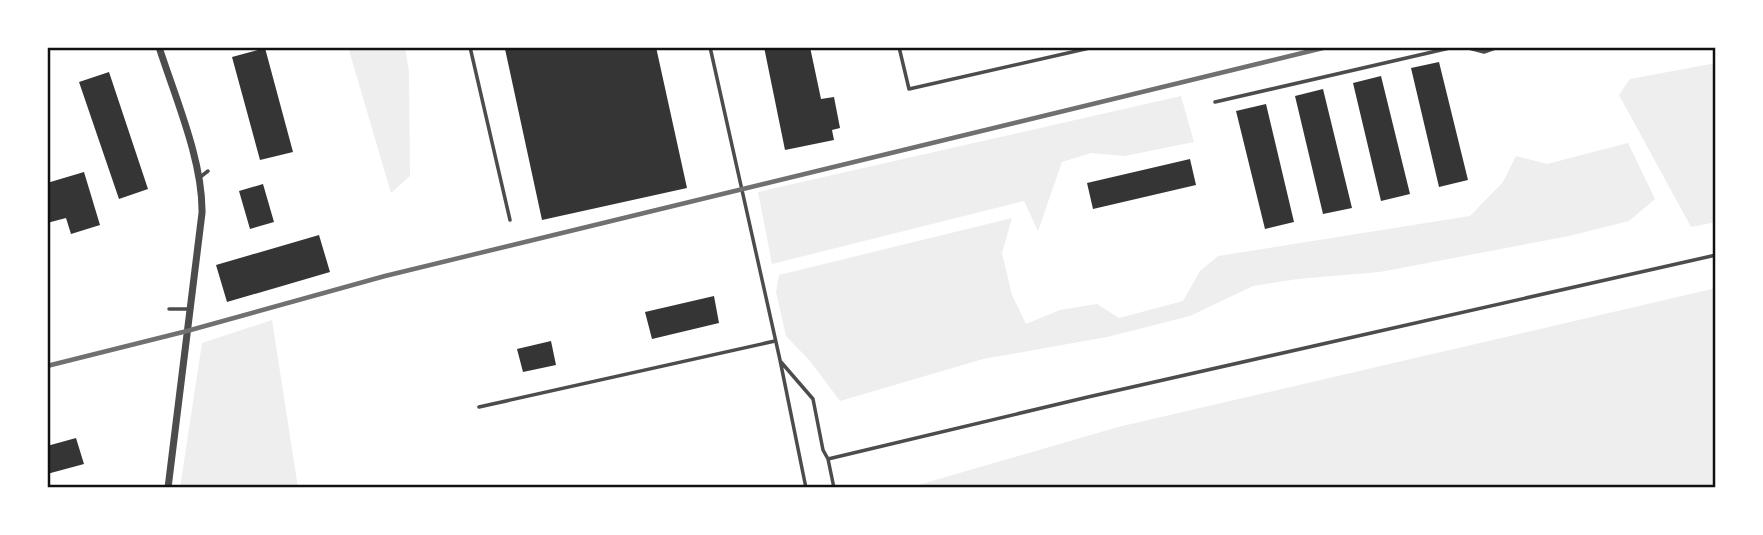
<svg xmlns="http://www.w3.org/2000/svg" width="1763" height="535" viewBox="0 0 1763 535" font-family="Helvetica,sans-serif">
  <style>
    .green { fill: #eee }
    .building { fill: #353535 }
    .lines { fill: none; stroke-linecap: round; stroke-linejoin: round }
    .service { stroke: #4c4c4c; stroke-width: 3.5 }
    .minor { stroke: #4c4c4c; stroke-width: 7 }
    .rail { stroke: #707070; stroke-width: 4.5 }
    .neatline { fill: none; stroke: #111; stroke-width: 2.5 }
  </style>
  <rect width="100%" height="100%" fill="#fff"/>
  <!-- green -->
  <path class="green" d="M 348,47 L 405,47 L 409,72 L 410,176 L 391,193 Z
    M 1716,63 L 1716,222 L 1691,227 L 1619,95 L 1630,79 Z
    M 1181,96 L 1194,142 L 1125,156 L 1091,153 L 1062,162 L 1038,231 L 1024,201 L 772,264 L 758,192 Z
    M 1628,143 L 1655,199 L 1629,221 L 1569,236 L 1380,272 L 1298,279 L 1253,286 L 1190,316 L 1107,337 L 983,359 L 840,401 L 810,361 L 786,336 L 776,292 L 779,275 L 1012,218 L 1002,253 L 1012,295 L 1026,324 L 1060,310 L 1097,304 L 1119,318 L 1183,301 L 1200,271 L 1218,256 L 1470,216 L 1503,182 L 1516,156 L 1547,164 Z
    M 1716,288 L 1716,488 L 908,488 L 1118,427 Z
    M 272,320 L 298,488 L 180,488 L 202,343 Z"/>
  <!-- building -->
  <path class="building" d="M 512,47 L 656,47 L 687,188 L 542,220 L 505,49 Z
    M 764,47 L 810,47 L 821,99 L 834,97 L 840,128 L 832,130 L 834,140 L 785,150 Z
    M 265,48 L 293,152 L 260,160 L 232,57 Z
    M 1439,62 L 1468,180 L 1439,187 L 1411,68 Z
    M 109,72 L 148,189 L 119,199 L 79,82 Z
    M 1381,76 L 1410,194 L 1381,201 L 1353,83 Z
    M 1323,89 L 1352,208 L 1323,214 L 1295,96 Z
    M 1266,104 L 1294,222 L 1265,229 L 1236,111 Z
    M 1190,159 L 1196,185 L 1093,209 L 1087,183 Z
    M 84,172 L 100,225 L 71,234 L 66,218 L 47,223 L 47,183 Z
    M 263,184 L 274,222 L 250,229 L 239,191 Z
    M 319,235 L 330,272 L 227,302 L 216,265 Z
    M 714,296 L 719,323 L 652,339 L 645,312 Z
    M 551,341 L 556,365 L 523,372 L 517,349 Z
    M 76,438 L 84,464 L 47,474 L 47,446 Z"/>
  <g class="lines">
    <!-- service -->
    <path class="service" d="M 470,47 L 510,220
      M 710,47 L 780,360 L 806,488
      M 899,47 L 909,89 L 1094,47
      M 1465,47 L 1484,52 L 1498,47
      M 1215,102 L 1454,47
      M 199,178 L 208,171
      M 169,309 L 190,309
      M 781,362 L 813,399 L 823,450 L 828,459 L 834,488
      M 479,407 L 775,341
      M 828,459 L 1088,397 L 1716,255"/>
    <!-- minor -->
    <path class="minor" d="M 159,47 C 175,97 203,161 202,213 L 168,488"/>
    <!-- rail -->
    <path class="rail" d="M 47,366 L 187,331 L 385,276 L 1327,47"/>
  </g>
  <!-- border -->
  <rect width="1763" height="535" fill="none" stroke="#ffffff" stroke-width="98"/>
  <rect x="49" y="49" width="1665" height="437" class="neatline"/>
</svg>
